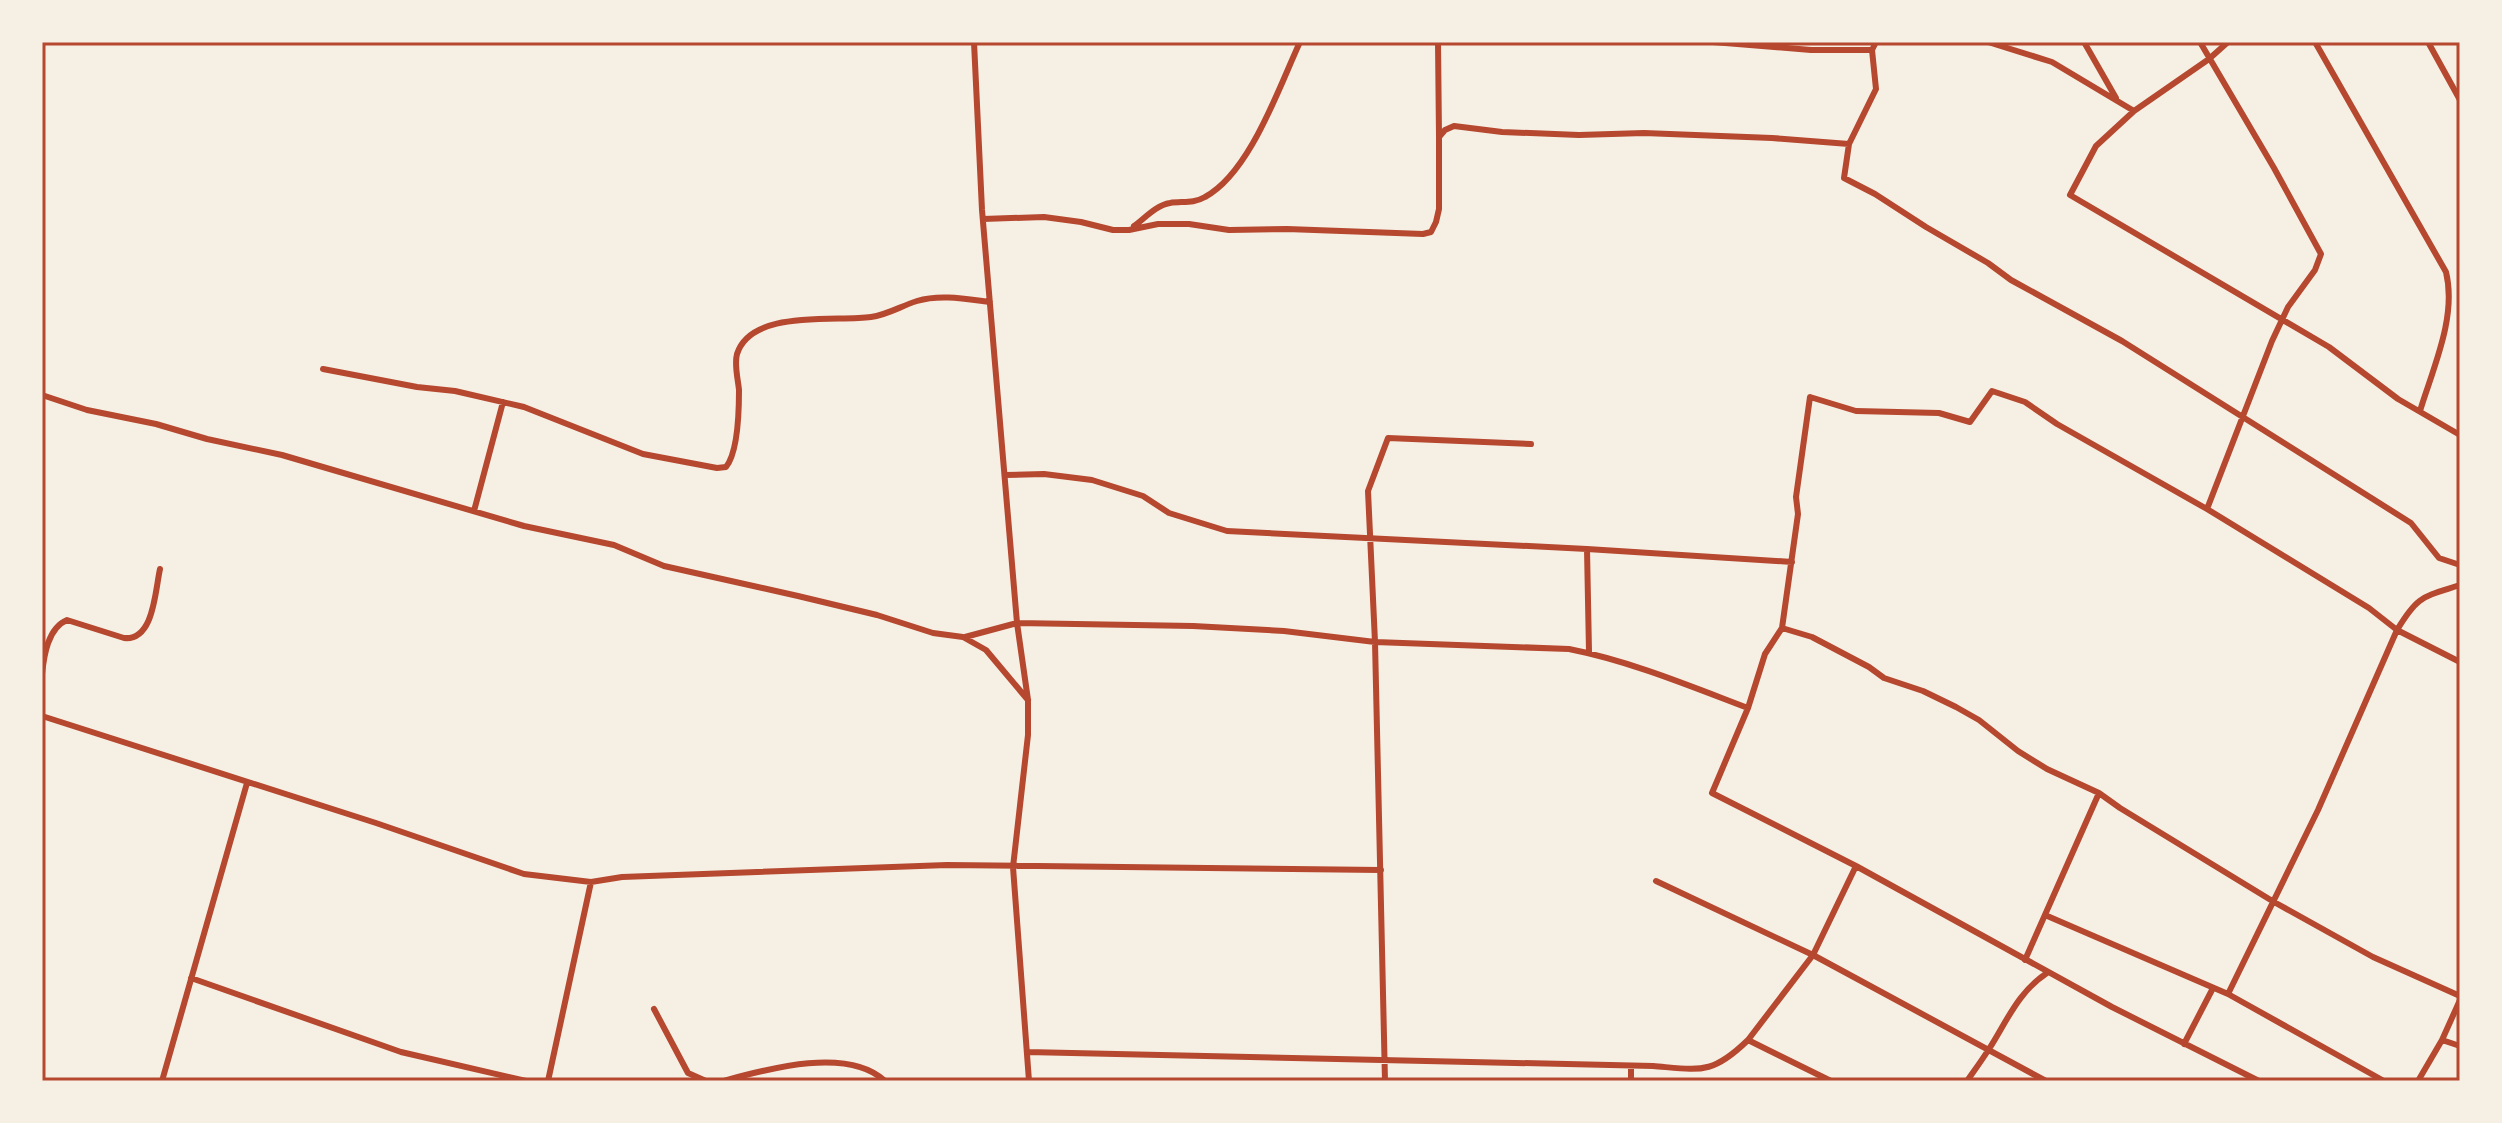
<svg xmlns="http://www.w3.org/2000/svg" width="2502" height="1123" viewBox="0 0 2502 1123" font-family="Inter,sans-serif">
  <style>
    .lines { fill: none; stroke-linecap: round; stroke-linejoin: round }
    .minor { stroke: #b5482f; stroke-width: 6 }
    .neatline { fill: none; stroke: #b5482f; stroke-width: 3 }
  </style>
  <rect width="100%" height="100%" fill="#f6efe4"/>
  <g class="lines">
    <!-- minor -->
    <path class="minor" d="M 974,42 L 982,210 L 1017,623 L 1028,700 L 1028,735 L 1013,867 L 1029,1081
      M 1438,42 L 1439,137
      M 1713,42 L 1811,50 L 1872,50
      M 1876,42 L 1872,50 L 1876,89 L 1849,144 L 1844,178 L 1875,194 L 1926,227 L 1988,263 L 2011,280 L 2122,341 L 2411,523 L 2439,558 L 2460,565
      M 1988,42 L 2052,62 L 2134,111 L 2209,59 L 2228,42
      M 2084,42 L 2116,98
      M 2200,42 L 2274,168 L 2321,254 L 2315,270 L 2288,307 L 2272,341 L 2207,509
      M 2315,42 L 2446,272 C 2457,317 2433,368 2420,411
      M 2428,42 L 2460,100
      M 2134,111 L 2096,146 L 2070,195 L 2329,347 L 2398,399 L 2460,435
      M 983,219 L 1044,217 L 1081,222 L 1113,230 L 1129,230 L 1158,224 L 1189,224 L 1229,230 L 1287,229 L 1423,234 L 1431,232 L 1436,222 L 1439,209 L 1439,137 L 1445,130 L 1454,126 L 1502,132 L 1579,135 L 1644,133 L 1772,138 L 1849,144
      M 1134,226 C 1144,219 1156,205 1170,203 C 1182,201 1193,204 1205,197 C 1250,173 1279,87 1300,42
      M 323,369 L 417,387 L 455,391 L 524,407 L 643,454 L 717,468 L 726,467 C 738,452 739,410 739,390 C 738,379 734,365 737,354 C 751,309 835,322 871,317 C 887,315 901,306 917,301 C 940,294 966,299 990,302
      M 42,395 L 87,410 L 156,424 L 207,439 L 282,455 L 524,526 L 614,545 L 664,566 L 798,596 L 877,615 L 933,633 L 963,637 L 986,650 L 1028,700
      M 1005,475 L 1044,474 L 1092,480 L 1143,496 L 1169,513 L 1227,531 L 1587,549 L 1792,562
      M 474,511 L 503,402
      M 1587,549 L 1589,652
      M 1782,628 L 1812,637 L 1869,667 L 1884,678 L 1923,691 L 1956,707 L 1979,720 L 2018,751 L 2047,769 L 2099,793 L 2120,808 L 2274,902 L 2373,957 L 2460,996
      M 965,637 L 1017,623 L 1193,626 L 1284,631 L 1375,642 L 1569,649 C 1630,661 1690,686 1748,708
      M 42,674 C 44,655 48,628 67,620 L 124,638 C 154,641 155,591 160,569
      M 42,716 L 376,823 L 524,874 L 591,882 L 622,877 L 947,865 L 1381,870
      M 1656,881 L 1813,955 L 2046,1081
      M 2045,915 L 2228,994 L 2384,1081
      M 2025,960 L 2099,793
      M 191,978 L 401,1052 L 526,1081
      M 2228,994 L 2318,810 L 2397,630 C 2418,595 2423,597 2460,585
      M 654,1009 L 688,1073 L 706,1081
      M 1748,1040 L 1813,955 L 1856,866
      M 2442,1040 L 2460,1000
      M 2184,1044 L 2213,988
      M 1027,1052 L 1653,1066 C 1701,1070 1712,1075 1748,1040 L 1831,1081
      M 1631,1066 L 1631,1081
      M 162,1081 L 247,783
      M 548,1081 L 591,882
      M 723,1081 C 767,1069 848,1046 885,1081
      M 1385,1081 L 1375,642 L 1368,491 L 1388,438 L 1531,444
      M 1967,1081 C 1974,1071 1982,1060 1989,1049 C 2007,1021 2018,992 2047,973
      M 2259,1081 L 2112,1007 L 1856,866 L 1712,793 L 1748,708 L 1765,654 L 1782,628 L 1798,514 L 1796,497 L 1810,397 L 1856,411 L 1939,413 L 1970,422 L 1992,391 L 2025,402 L 2057,424 L 2207,509 L 2369,608 L 2397,630 L 2460,662
      M 2418,1081 L 2442,1040 L 2460,1046"/>
  </g>
  <!-- border -->
  <rect width="2502" height="1123" fill="none" stroke="#f6efe4" stroke-width="88"/>
  <rect x="44" y="44" width="2414" height="1035" class="neatline"/>
</svg>
